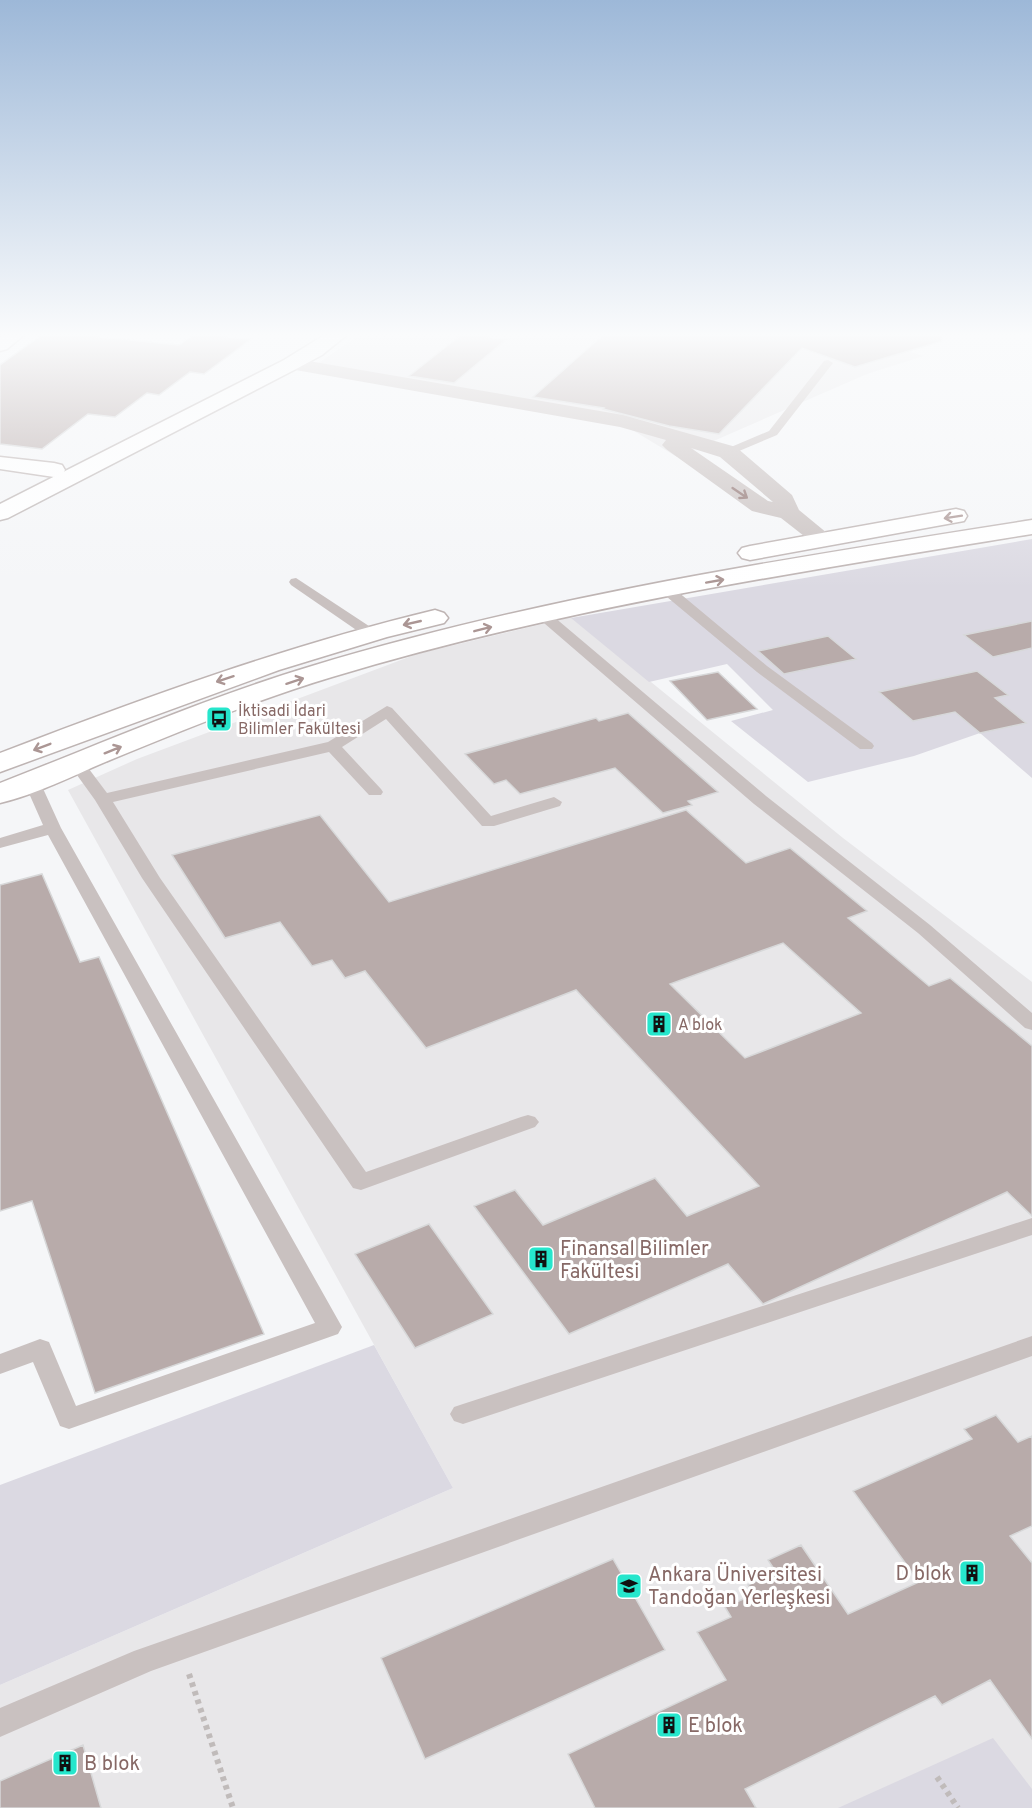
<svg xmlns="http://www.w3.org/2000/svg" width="1032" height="1808" viewBox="0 0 1032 1808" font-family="Overpass,sans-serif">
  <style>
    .built { fill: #e8e7e9 }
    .green { fill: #dbd9e2 }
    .building { fill: #b8abaa; stroke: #d7d8d9; stroke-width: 1.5; fill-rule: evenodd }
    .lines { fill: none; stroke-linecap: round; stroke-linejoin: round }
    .secondary-casing { stroke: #beb4b3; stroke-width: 3 }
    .primary-casing { stroke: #bdb5b4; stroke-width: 3 }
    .path { stroke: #c0bbba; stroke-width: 6; stroke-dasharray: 4.5 4.5; stroke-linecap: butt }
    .lane { fill: #c9c1c0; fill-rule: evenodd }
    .street { fill: #c9c1c0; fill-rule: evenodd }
    .secondary { fill: #fff; fill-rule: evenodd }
    .primary { fill: #fff; fill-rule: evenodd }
    .oneway { stroke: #8a6d6a }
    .oneway2 { stroke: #ab9694 }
    .labels { text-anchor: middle; stroke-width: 6; stroke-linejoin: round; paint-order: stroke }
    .poi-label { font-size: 16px; fill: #876966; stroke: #fff; text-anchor: start }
    .near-poi-label { font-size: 20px; fill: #876966; stroke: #fff; text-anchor: start }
  </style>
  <rect width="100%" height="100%" fill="#f5f6f8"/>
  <!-- built -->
  <path class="built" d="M 361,334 L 950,334 L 904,350 L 923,356 L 867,374 L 677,457 L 634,431 L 592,411 L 317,364 Z
    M 571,617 L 843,838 L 1032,982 L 1032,1808 L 0,1808 L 0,1685 L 453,1488 L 68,790 L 137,759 L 417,654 Z"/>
  <!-- green -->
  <path class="green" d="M 1032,539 L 1032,778 L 980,733 L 914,756 L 808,782 L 731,721 L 773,710 L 727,664 L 649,682 L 571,618 Z
    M 374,1345 L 453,1488 L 0,1685 L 0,1485 Z
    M 993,1738 L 1032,1789 L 1032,1808 L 838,1808 Z"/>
  <!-- building -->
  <path class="building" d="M 43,334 L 71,334 L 179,345 L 194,334 L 251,339 L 204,374 L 190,372 L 159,395 L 147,393 L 115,417 L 88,414 L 42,449 L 0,444 L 0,365 Z
    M 462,334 L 507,339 L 454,383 L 409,376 Z
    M 604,334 L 941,334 L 942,341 L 855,367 L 802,348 L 719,434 L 669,426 L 603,409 L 604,408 L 533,397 Z
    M 1032,621 L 1032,648 L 993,657 L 964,635 Z
    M 828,636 L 856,659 L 784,674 L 758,651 Z
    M 977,671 L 1008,695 L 995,698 L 1026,723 L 980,733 L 955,712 L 913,721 L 879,692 Z
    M 718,672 L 757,709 L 707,720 L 670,681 Z
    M 628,713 L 718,792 L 688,801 L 692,805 L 663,813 L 615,768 L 520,794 L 506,780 L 494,784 L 465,754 L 596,718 L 599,721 Z
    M 686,810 L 746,863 L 790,848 L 867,911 L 848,918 L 929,986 L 950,978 L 1032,1046 L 1032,1216 L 1007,1192 L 763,1304 L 728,1264 L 569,1334 L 474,1206 L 515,1190 L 543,1225 L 655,1178 L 687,1216 L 759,1186 L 576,990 L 426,1048 L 365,971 L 345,978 L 332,960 L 312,966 L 280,922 L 225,938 L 172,855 L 320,815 L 389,902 ZM 783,943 L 861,1013 L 745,1058 L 670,984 Z
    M 42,874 L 80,962 L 99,957 L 264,1334 L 95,1393 L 32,1201 L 0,1211 L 0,885 Z
    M 429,1224 L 493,1314 L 415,1348 L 355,1254 Z
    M 996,1415 L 1018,1442 L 1032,1436 L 1032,1526 L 1010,1536 L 1032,1563 L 1032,1739 L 990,1680 L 942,1705 L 935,1696 L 745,1789 L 756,1808 L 595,1808 L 568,1754 L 726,1680 L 697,1632 L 731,1617 L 725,1607 L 755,1594 L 748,1585 L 776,1572 L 768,1560 L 801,1545 L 848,1614 L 919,1582 L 853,1491 L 972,1439 L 964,1429 Z
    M 613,1559 L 665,1650 L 425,1759 L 381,1658 Z
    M 83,1745 L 101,1808 L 0,1808 L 0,1781 Z"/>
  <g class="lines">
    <defs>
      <path id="secondary" d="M 3,334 L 25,334 L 7,349 L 0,351 L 0,337 Z
        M 0,457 L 54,463 L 62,465 L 65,470 L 62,475 L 54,477 L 0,469 Z
        M 956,509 L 964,511 L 967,516 L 964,521 L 750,560 L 742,558 L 738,553 L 742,548 L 750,546 Z
        M 1032,520 L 1032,534 C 797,572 560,608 332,677 C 256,700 183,730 110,760 C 74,775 38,794 0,803 L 0,783 C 103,743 205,698 312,666 C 547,595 790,558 1032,520 Z
        M 435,610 L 444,613 L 448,618 L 444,623 L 387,637 L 279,670 L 0,772 L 0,753 C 143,698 286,646 435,610 Z"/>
      <path id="primary" d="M 326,334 L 348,334 L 322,355 L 298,368 L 8,518 L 0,520 L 0,504 L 284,360 Z"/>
    </defs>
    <!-- secondary casing -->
    <use href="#secondary" class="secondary-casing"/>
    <!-- primary casing -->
    <use href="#primary" class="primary-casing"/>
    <!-- path -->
    <path class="path" d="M 189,1674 L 233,1808
      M 937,1777 L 958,1808"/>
    <!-- lane -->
    <path class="lane" d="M 828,360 L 833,363 L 777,435 L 732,454 L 724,454 L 724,450 L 769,431 L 824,361 Z
      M 296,578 L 375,630 L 377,633 L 375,636 L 365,636 L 291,585 L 289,582 L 291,579 Z
      M 666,585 L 671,586 L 767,666 L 872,743 L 874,746 L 872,749 L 860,749 L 757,672 L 661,592 L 659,589 Z
      M 542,610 L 547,611 L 766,796 L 930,925 L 1032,1013 L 1032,1030 L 1025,1028 L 918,933 L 754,804 L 537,617 L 535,614 Z
      M 387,706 L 392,708 L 491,816 L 554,797 L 562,802 L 560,806 L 494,826 L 482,826 L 386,719 L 342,747 L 381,789 L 383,792 L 381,795 L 369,795 L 329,752 L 113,802 L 160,878 L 366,1172 L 521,1117 L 528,1115 L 535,1117 L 539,1122 L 535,1127 L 361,1190 L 353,1188 L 142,878 L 95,800 L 69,764 L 77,759 L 83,761 L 107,793 L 328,742 Z
      M 32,777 L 40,782 L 61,828 L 342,1327 L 338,1334 L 69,1429 L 60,1426 L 33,1362 L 0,1374 L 0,1354 L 40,1339 L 49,1342 L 76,1406 L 315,1323 L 48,835 L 0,848 L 0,838 L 43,825 L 24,782 Z
      M 1032,1218 L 1032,1235 L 463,1424 L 454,1421 L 450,1414 L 454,1407 L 463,1404 Z
      M 1032,1336 L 1032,1356 L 151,1671 L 0,1737 L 0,1708 L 134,1651 Z"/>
    <!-- street -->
    <path class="street" d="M 291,358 L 623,415 L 736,447 L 792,495 L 799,510 L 833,538 L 829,543 L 821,545 L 813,543 L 781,518 L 752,511 L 666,449 L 662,445 L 666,440 L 620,427 L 284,368 L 281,364 L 284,360 ZM 691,448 L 720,457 L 773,502 L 768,501 Z"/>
    <!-- secondary -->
    <use href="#secondary" class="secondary"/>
    <!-- primary -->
    <use href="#primary" class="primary"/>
  </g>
  <!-- one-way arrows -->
  <defs><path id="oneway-shaft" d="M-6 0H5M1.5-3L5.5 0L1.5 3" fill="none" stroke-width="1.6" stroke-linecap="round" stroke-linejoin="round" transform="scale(1.5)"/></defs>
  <use class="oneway" href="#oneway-shaft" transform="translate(740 493) rotate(34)"/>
  <g class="oneway2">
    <use href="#oneway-shaft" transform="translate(953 517) rotate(171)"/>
    <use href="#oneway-shaft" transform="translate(715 581) rotate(-10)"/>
    <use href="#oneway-shaft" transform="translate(412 623) rotate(167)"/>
    <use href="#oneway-shaft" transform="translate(483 629) rotate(-14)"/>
    <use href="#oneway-shaft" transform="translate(225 679) rotate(162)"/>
    <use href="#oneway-shaft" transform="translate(295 681) rotate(-18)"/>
    <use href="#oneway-shaft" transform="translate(42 747) rotate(159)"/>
    <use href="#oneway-shaft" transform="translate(113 750) rotate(-22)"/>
  </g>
  <!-- sky -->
  <linearGradient id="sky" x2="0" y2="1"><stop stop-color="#9db8d8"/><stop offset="0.57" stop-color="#fafbfc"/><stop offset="1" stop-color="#fafbfc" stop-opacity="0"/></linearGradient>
  <rect width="1032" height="588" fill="url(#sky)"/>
  <!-- icons -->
  <defs>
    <symbol id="bus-square" viewBox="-11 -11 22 22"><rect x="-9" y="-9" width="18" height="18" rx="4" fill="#26e6cc" stroke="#fff"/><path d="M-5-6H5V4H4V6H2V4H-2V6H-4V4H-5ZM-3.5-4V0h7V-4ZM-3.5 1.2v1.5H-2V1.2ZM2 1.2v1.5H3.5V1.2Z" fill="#111"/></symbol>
    <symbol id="building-square" viewBox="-11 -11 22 22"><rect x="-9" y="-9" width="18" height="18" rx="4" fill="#26e6cc" stroke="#fff"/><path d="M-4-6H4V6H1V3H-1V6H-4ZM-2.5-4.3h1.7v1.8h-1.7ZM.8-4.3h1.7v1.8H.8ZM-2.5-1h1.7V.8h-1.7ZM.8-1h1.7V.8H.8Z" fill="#111"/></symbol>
    <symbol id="university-square" viewBox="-11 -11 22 22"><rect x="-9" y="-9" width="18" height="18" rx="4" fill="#26e6cc" stroke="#fff"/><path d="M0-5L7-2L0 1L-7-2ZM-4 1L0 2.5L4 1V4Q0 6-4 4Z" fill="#111"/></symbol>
  </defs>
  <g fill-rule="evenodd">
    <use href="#bus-square" x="204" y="704" width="30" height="30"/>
    <use href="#building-square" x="644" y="1009" width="30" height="30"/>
    <use href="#building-square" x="526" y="1244" width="30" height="30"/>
    <use href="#building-square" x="957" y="1558" width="30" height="30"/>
    <use href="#university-square" x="614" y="1571" width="30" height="30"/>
    <use href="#building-square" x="654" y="1710" width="30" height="30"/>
    <use href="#building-square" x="50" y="1748" width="30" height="30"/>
  </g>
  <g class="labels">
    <!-- poi labels -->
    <g class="poi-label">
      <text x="238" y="716">İktisadi İdari<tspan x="238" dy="18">Bilimler Fakültesi</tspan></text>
      <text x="678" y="1030">A blok</text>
    </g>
    <!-- near-poi labels -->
    <g class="near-poi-label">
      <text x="560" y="1255">Finansal Bilimler<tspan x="560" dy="23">Fakültesi</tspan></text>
      <text x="952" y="1580" text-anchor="end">D blok</text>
      <text x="648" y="1581">Ankara Üniversitesi<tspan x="648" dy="23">Tandoğan Yerleşkesi</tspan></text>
      <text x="688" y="1732">E blok</text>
      <text x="84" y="1770">B blok</text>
    </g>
  </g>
</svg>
